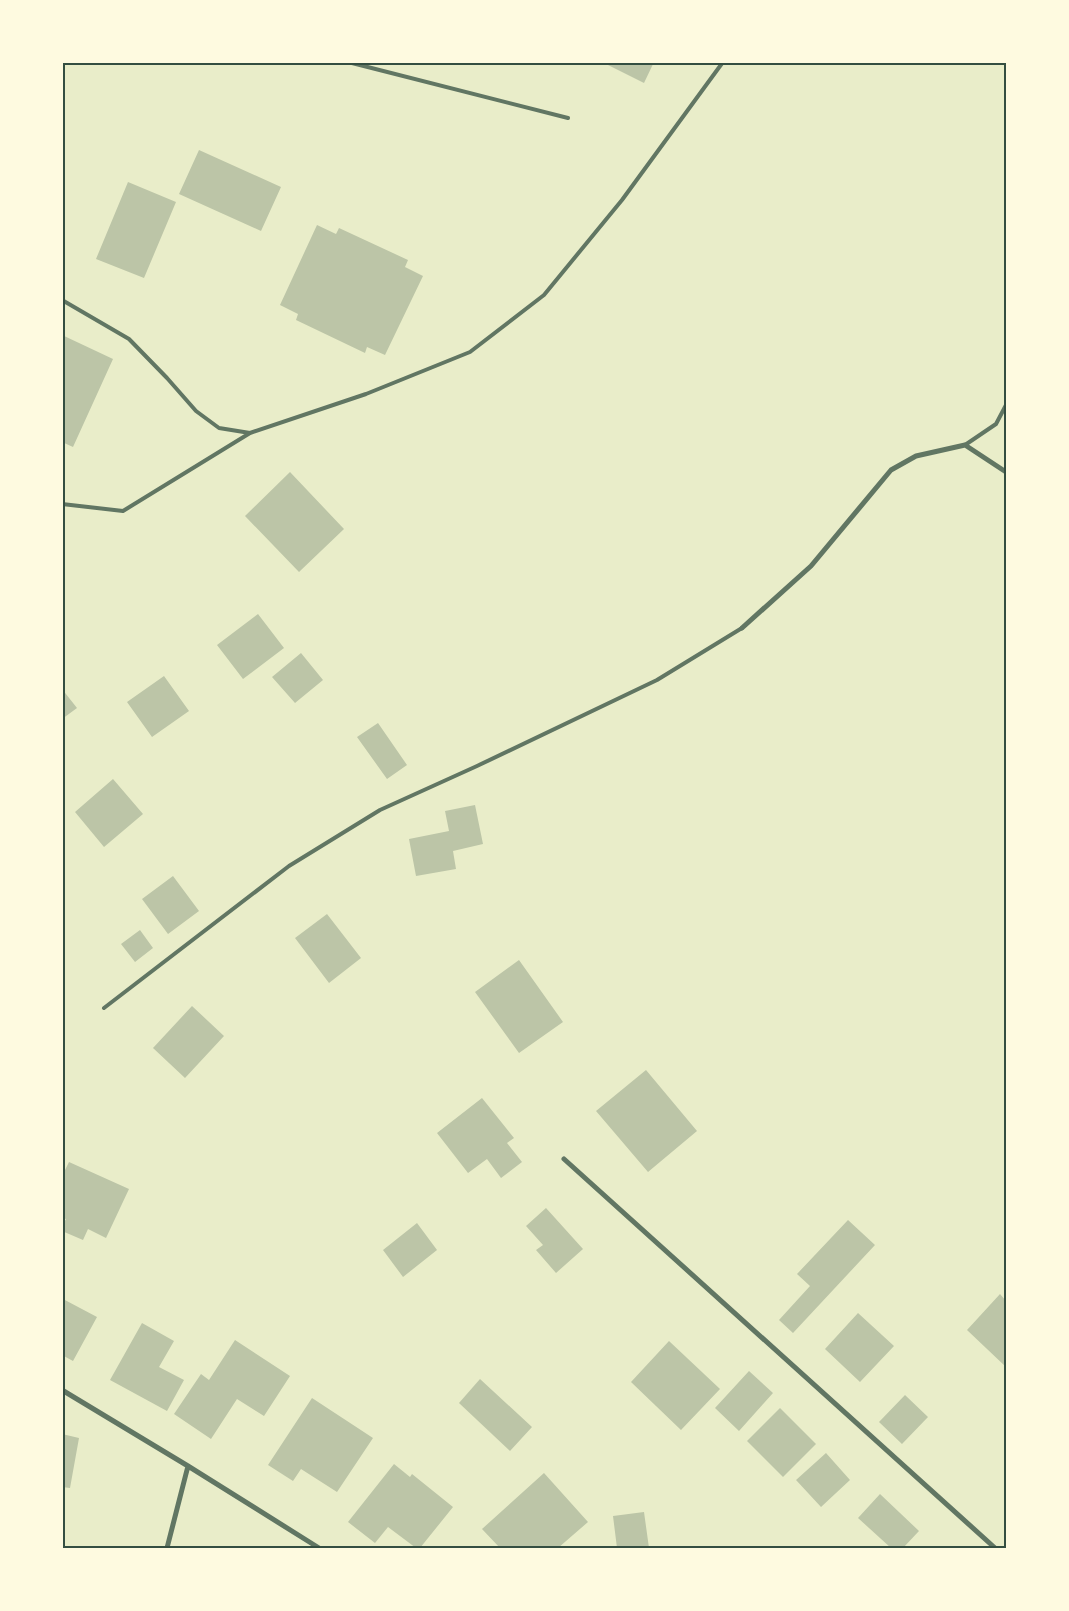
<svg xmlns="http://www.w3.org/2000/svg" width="1069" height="1611" viewBox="0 0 1069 1611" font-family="'Noto Serif',serif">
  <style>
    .building { fill: #bcc5a7 }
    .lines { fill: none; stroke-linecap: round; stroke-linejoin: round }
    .service { stroke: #617663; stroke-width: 4 }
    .minor { stroke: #617663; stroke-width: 5 }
    .neatline { fill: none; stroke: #344e41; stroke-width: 2 }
  </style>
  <rect width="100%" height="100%" fill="#e9edc9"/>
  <!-- building -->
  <path class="building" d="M 602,62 L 654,62 L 644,83 Z
    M 199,150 L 281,187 L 261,231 L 179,194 Z
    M 128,182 L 176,202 L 144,278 L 96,259 Z
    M 317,225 L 336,234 L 339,228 L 408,260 L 405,267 L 423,276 L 385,355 L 367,347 L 365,353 L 296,320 L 298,314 L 280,305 Z
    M 62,335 L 113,359 L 73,447 L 62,442 Z
    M 290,472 L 344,529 L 299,572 L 245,516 Z
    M 258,614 L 284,648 L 243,679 L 217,645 Z
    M 301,653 L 323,680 L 295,703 L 272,677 Z
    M 164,676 L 189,711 L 152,737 L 127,702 Z
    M 62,689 L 77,708 L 62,719 Z
    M 378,723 L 407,765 L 387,779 L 357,737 Z
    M 113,779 L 143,814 L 104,847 L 75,812 Z
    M 475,805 L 483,844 L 453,851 L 456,869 L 416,876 L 409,839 L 449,831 L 445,811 Z
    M 173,876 L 199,911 L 168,934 L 142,899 Z
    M 327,914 L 361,958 L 329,983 L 295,938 Z
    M 140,930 L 153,948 L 135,962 L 121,944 Z
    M 519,960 L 563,1022 L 519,1053 L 475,992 Z
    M 192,1006 L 224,1036 L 185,1078 L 153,1048 Z
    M 646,1070 L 697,1131 L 648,1172 L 596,1111 Z
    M 482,1098 L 514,1138 L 507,1143 L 522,1162 L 501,1178 L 487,1159 L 468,1173 L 437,1133 Z
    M 69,1162 L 129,1189 L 106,1238 L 88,1229 L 83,1240 L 62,1231 L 62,1226 L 66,1219 L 62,1218 L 62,1176 Z
    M 546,1208 L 583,1249 L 556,1273 L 536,1250 L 543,1245 L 526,1226 Z
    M 848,1220 L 875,1245 L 793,1333 L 779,1320 L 810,1286 L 797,1274 Z
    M 417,1223 L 437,1250 L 403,1277 L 383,1250 Z
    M 1000,1294 L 1006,1301 L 1006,1367 L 967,1330 Z
    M 63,1299 L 97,1317 L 73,1361 L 62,1355 Z
    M 858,1313 L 894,1346 L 860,1382 L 825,1349 Z
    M 142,1323 L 174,1341 L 159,1367 L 184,1380 L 167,1411 L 110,1380 Z
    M 235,1340 L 290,1376 L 264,1416 L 237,1399 L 211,1439 L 174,1414 L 201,1374 L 209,1380 Z
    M 669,1341 L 720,1389 L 681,1430 L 631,1382 Z
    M 749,1371 L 773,1393 L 739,1431 L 715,1408 Z
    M 480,1379 L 532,1427 L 510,1451 L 459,1403 Z
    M 905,1395 L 928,1417 L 902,1444 L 879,1422 Z
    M 312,1398 L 373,1438 L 337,1492 L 301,1469 L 293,1481 L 268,1465 Z
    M 780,1408 L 816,1444 L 783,1477 L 747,1441 Z
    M 62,1434 L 79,1438 L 70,1488 L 62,1487 Z
    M 826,1453 L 850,1480 L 821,1507 L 796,1480 Z
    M 394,1464 L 410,1477 L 412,1474 L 453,1507 L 420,1548 L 416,1548 L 388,1527 L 375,1543 L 348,1522 Z
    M 544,1473 L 588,1522 L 558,1548 L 500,1548 L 482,1529 Z
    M 880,1494 L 919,1531 L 903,1548 L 891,1548 L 858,1518 Z
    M 644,1512 L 649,1548 L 617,1548 L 613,1516 Z"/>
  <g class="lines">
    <!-- service -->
    <path class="service" d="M 348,62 L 568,118
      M 62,300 L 129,339 L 167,378 L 196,411 L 219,428 L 250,433 L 366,394 L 470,352 L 544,295 L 622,200 L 723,62
      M 965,445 L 996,424 L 1006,405
      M 62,504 L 123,511 L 250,433
      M 104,1008 L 289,866 L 380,810 L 477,766 L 657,680 L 742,628"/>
    <!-- minor -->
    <path class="minor" d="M 742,628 L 811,566 L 891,470 L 916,456 L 965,445 L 1006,472
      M 564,1159 L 995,1548
      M 62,1390 L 188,1466 L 319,1548
      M 167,1548 L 188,1466"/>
  </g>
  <!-- border -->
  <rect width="1069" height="1611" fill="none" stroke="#fefae0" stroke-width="128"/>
  <rect x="64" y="64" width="941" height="1483" class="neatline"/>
</svg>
